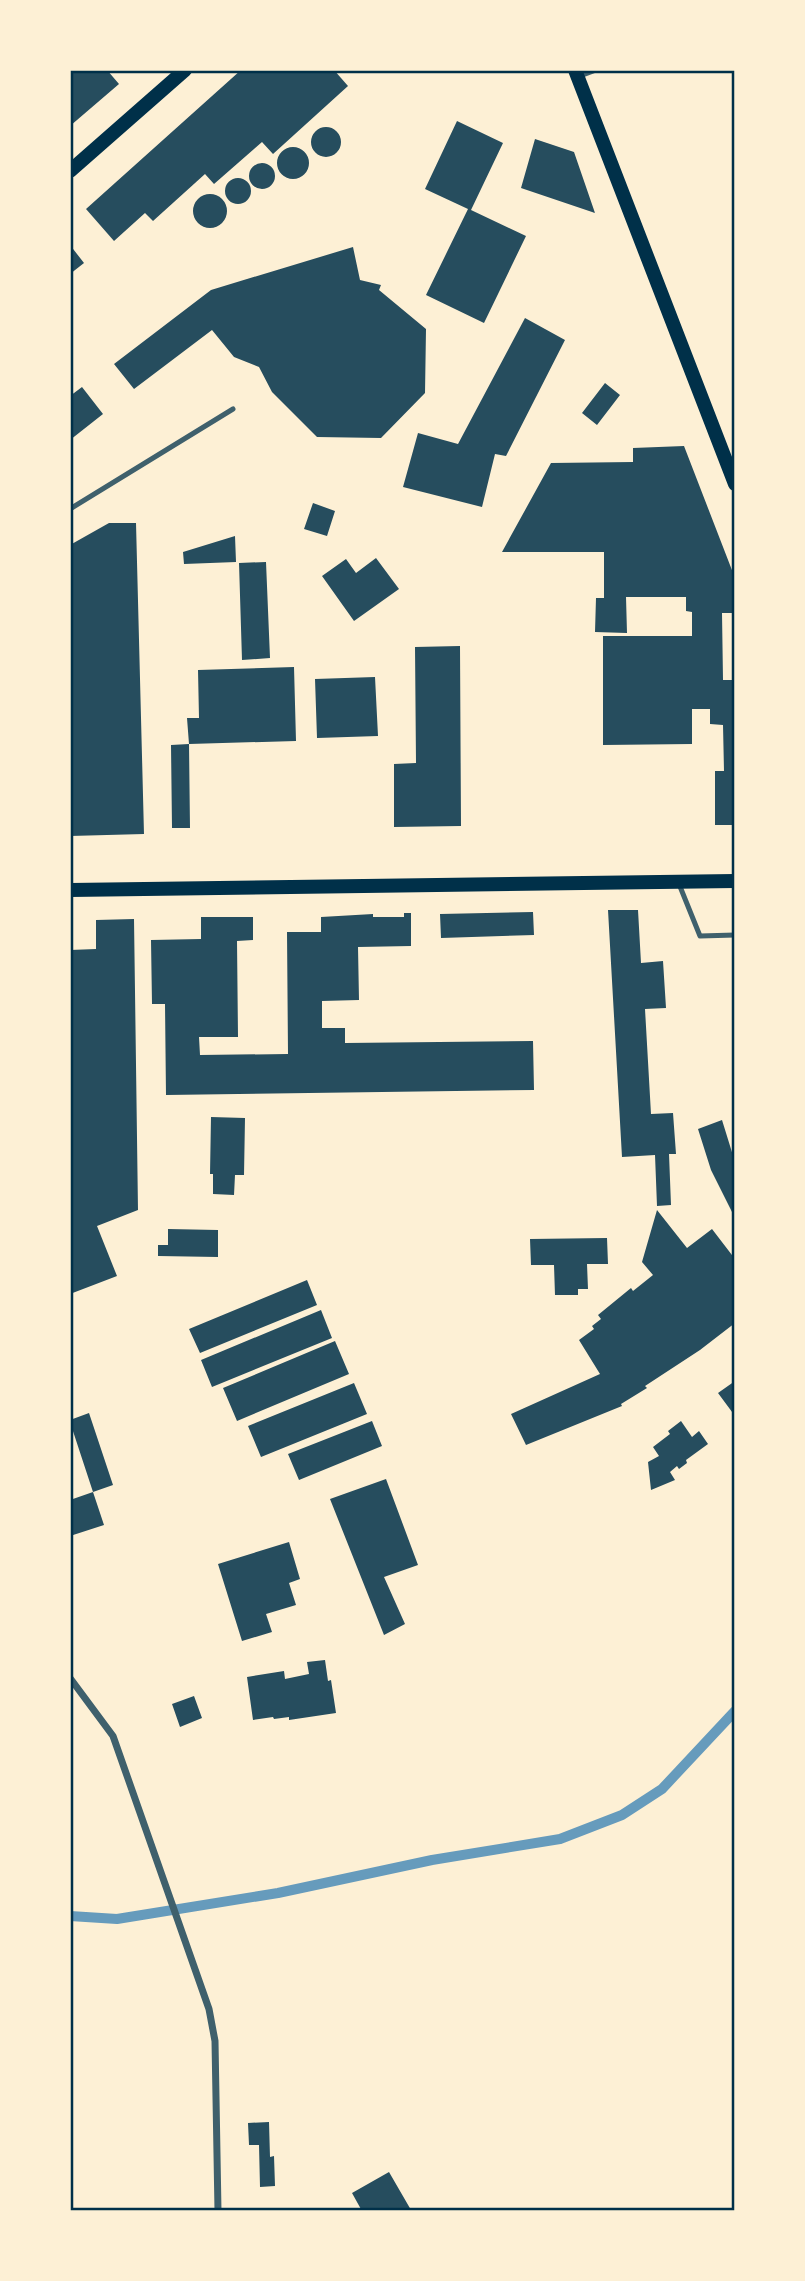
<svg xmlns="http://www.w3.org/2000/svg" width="805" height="2281" viewBox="0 0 805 2281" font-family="Overpass,sans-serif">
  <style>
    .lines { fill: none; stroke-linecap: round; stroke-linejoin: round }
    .stream { stroke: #669bbc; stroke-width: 10 }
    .building { fill: #264d5e }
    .service { stroke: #3f606c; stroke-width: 5 }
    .minor { stroke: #3f606c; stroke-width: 7 }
    .secondary { stroke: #003049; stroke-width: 14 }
    .neatline { fill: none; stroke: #003049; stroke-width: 2.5 }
  </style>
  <rect width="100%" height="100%" fill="#fdf0d5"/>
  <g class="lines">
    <!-- stream -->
    <path class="stream" d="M 70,1916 L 117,1919 L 278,1893 L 432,1860 L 560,1839 L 622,1815 L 662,1789 L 735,1711"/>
  </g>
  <!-- building -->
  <path class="building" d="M 70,70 L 107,70 L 119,84 L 70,126 Z
    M 241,70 L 334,70 L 348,86 L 273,154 L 262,142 L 214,184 L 205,174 L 153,221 L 145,213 L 114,241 L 86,209 Z
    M 457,121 L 503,143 L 471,210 L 526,236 L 484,323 L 426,295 L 468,209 L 425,189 Z
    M311 142a15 15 0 1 1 30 0a15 15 0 1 1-30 0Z
    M 535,139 L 574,152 L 595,213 L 521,188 Z
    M277 163a16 16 0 1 1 32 0a16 16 0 1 1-32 0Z
    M249 176a13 13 0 1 1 26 0a13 13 0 1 1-26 0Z
    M225 191a13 13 0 1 1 26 0a13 13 0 1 1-26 0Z
    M193 211a17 17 0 1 1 34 0a17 17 0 1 1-34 0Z
    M 70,245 L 84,263 L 70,274 Z
    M 353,247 L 360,280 L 381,285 L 379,290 L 426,329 L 425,393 L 381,438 L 317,437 L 272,392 L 259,367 L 234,357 L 212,330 L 134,389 L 114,364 L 211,290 Z
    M 525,318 L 565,340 L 506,456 L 495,454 L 482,507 L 403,487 L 418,433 L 458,444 Z
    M 605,383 L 620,395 L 597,425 L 582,413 Z
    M 82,387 L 103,414 L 70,440 L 70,396 Z
    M 684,446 L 735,578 L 735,613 L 722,613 L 723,680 L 735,680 L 735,825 L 715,825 L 715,771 L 724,771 L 723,725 L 710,724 L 710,709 L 692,709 L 692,744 L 603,745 L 603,636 L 692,636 L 692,612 L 686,611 L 686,597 L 626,597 L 627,633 L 595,632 L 596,598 L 604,598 L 604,552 L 502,552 L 551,463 L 633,462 L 633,448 Z
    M 313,503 L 335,511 L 327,536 L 304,529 Z
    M 109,523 L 136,523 L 144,834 L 70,836 L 70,545 Z
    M 235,536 L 236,562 L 184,564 L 183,552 Z
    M 376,558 L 399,589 L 354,621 L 322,576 L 346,559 L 356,573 Z
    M 266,562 L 270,658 L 242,660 L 239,563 Z
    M 460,646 L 461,826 L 394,827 L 394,764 L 416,763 L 415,647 Z
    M 294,667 L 296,741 L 189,744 L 190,828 L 172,828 L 171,745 L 189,744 L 187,718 L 199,718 L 198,670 Z
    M 375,677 L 378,736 L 317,738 L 315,679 Z
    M 608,910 L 638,910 L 641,963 L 663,961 L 666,1008 L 645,1009 L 651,1114 L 673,1113 L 676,1154 L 669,1154 L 671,1205 L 657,1206 L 655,1155 L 622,1157 Z
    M 533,912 L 534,935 L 441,938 L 440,914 Z
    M 404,913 L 411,913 L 411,946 L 358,947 L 359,1000 L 322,1001 L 322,1028 L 345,1028 L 345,1043 L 533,1041 L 534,1090 L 166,1095 L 165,1004 L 152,1004 L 151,940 L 201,939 L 201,917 L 253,917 L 253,940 L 237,941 L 238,1037 L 199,1037 L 200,1055 L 288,1054 L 287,932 L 321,932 L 321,917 L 373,914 L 373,917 L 404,917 Z
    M 134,919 L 138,1210 L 97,1226 L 117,1276 L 70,1294 L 70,950 L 96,949 L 96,920 Z
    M 211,1117 L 245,1118 L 244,1175 L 235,1175 L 234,1195 L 213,1194 L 213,1174 L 210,1174 Z
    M 722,1120 L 735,1162 L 735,1218 L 711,1170 L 698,1129 Z
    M 657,1210 L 687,1248 L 712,1229 L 735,1259 L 735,1323 L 700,1350 L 645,1386 L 647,1388 L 621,1404 L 622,1406 L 526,1445 L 511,1414 L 600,1374 L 579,1340 L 594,1329 L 592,1326 L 601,1319 L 598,1315 L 631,1288 L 633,1291 L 653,1275 L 642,1262 Z
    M 168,1229 L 218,1230 L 218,1257 L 158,1256 L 158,1245 L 168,1245 Z
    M 607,1238 L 608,1264 L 587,1264 L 588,1289 L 578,1289 L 578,1295 L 555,1295 L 554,1265 L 531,1265 L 530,1239 Z
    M 307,1280 L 317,1305 L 200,1353 L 189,1329 Z
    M 321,1310 L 332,1338 L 212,1387 L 201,1360 Z
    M 335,1341 L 349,1374 L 237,1421 L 223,1388 Z
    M 735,1381 L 735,1416 L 718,1393 Z
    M 354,1383 L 367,1414 L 261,1457 L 248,1426 Z
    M 89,1413 L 113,1485 L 93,1492 L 70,1422 L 70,1420 Z
    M 372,1421 L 382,1446 L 299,1480 L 288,1454 Z
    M 681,1421 L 692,1437 L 699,1431 L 708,1444 L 686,1460 L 687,1463 L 679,1469 L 677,1466 L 670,1472 L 675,1480 L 651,1490 L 648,1462 L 659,1456 L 653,1447 L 670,1434 L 668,1431 Z
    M 386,1479 L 418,1565 L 384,1577 L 405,1624 L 384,1635 L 330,1499 Z
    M 93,1492 L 104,1525 L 70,1536 L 70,1500 Z
    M 289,1542 L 300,1579 L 289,1583 L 296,1605 L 266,1614 L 272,1632 L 242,1641 L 218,1564 Z
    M 325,1660 L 328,1681 L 331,1680 L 336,1713 L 289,1720 L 289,1717 L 274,1719 L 273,1717 L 253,1720 L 247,1677 L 284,1671 L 285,1679 L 309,1674 L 307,1662 Z
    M 194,1696 L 202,1718 L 180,1727 L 172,1704 Z
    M 269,2122 L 270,2157 L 274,2156 L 275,2186 L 260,2187 L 259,2145 L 249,2145 L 248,2123 Z
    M 389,2172 L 411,2210 L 362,2211 L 352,2193 Z"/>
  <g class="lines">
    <!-- service -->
    <path class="service" d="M 580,76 L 596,70
      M 70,509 L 233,409
      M 679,884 L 700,936 L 735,935"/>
    <!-- minor -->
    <path class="minor" d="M 70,1678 L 113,1736 L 209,2009 L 215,2041 L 218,2211"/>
    <!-- secondary -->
    <path class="secondary" d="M 575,70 L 735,484
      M 70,171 L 185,70
      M 70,890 L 735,881"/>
  </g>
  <!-- border -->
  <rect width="805" height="2281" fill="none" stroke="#fdf0d5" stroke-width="144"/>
  <rect x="72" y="72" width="661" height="2137" class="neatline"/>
</svg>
